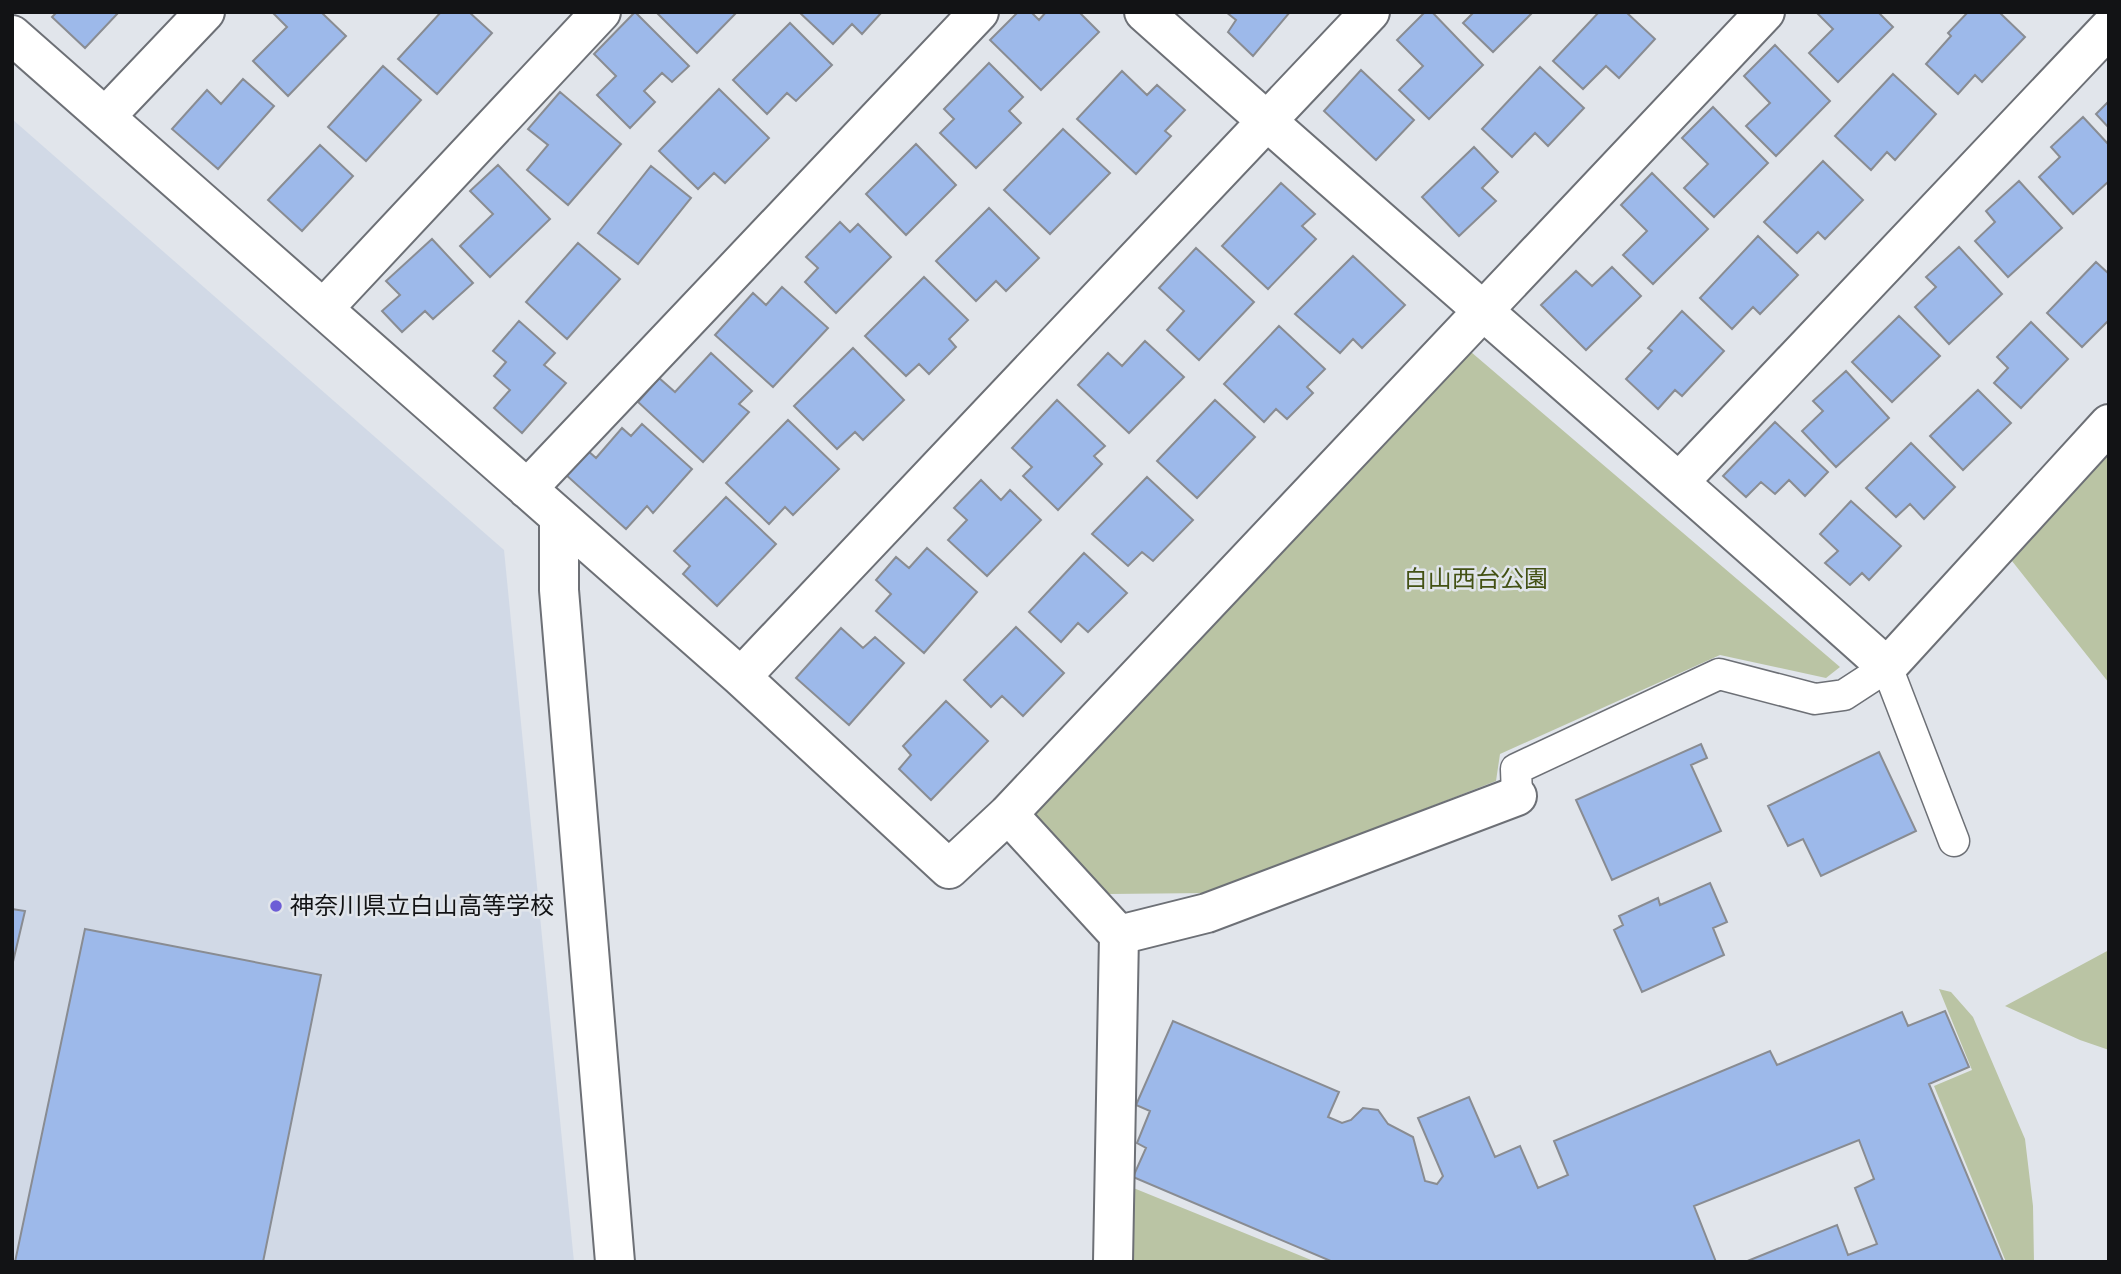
<svg xmlns="http://www.w3.org/2000/svg" width="2121" height="1274" viewBox="0 0 2121 1274" font-family="'Nunito Sans','Noto Sans JP',sans-serif">
  <style>
    .built { fill: #d1d9e6 }
    .green { fill: #bac4a4 }
    .building { fill: #9db9ea; stroke: #898c92; stroke-width: 2 }
    .lines { fill: none; stroke-linecap: round; stroke-linejoin: round }
    .service-casing { stroke: #6d7076; stroke-width: 33 }
    .minor-casing { stroke: #6d7076; stroke-width: 42 }
    .service { stroke: #fff; stroke-width: 30 }
    .minor { stroke: #fff; stroke-width: 38 }
    .poi-dot { fill: #6d5dd6; stroke: #e1e5eb; stroke-width: 2.5 }
    .labels { text-anchor: middle; stroke-width: 5; stroke-linejoin: round; paint-order: stroke }
    .park-label { font-size: 24px; fill: #435114; stroke: #e1e5eb }
    .poi-label { font-size: 24px; fill: #121315; stroke: #e1e5eb; text-anchor: start }
  </style>
  <rect width="100%" height="100%" fill="#e1e5eb"/>
  <!-- built -->
  <path class="built" d="M 12,119 L 504,550 L 574,1262 L 12,1262 Z"/>
  <!-- green -->
  <path class="green" d="M 1464,346 L 1840,667 L 1826,678 L 1720,655 L 1500,754 L 1496,781 L 1210,893 L 1109,894 L 1028,807 Z
    M 2109,447 L 2109,683 L 2012,561 Z
    M 2109,950 L 2109,1050 L 2080,1040 L 2005,1006 Z
    M 1939,989 L 1951,992 L 1973,1017 L 2025,1139 L 2033,1206 L 2034,1262 L 2006,1262 L 1934,1086 L 1972,1070 Z
    M 1131,1187 L 1316,1262 L 1132,1262 Z"/>
  <!-- building -->
  <path class="building" d="M 57,12 L 119,12 L 85,48 L 52,17 Z
    M 272,12 L 321,12 L 346,36 L 288,96 L 253,61 L 287,27 Z
    M 441,12 L 469,12 L 492,33 L 437,94 L 398,59 Z
    M 635,12 L 689,66 L 672,82 L 662,73 L 644,91 L 655,102 L 630,128 L 597,95 L 616,76 L 594,54 Z
    M 656,12 L 737,12 L 697,53 Z
    M 799,12 L 882,12 L 862,34 L 852,24 L 833,44 Z
    M 1018,12 L 1031,12 L 1039,20 L 1046,12 L 1079,12 L 1099,32 L 1041,90 L 990,40 Z
    M 1226,12 L 1290,12 L 1253,56 L 1228,32 L 1236,20 Z
    M 1425,12 L 1432,12 L 1483,65 L 1429,119 L 1399,90 L 1423,66 L 1397,40 Z
    M 1474,12 L 1533,12 L 1493,52 L 1463,23 Z
    M 1599,12 L 1626,12 L 1655,39 L 1619,78 L 1606,66 L 1583,89 L 1553,61 Z
    M 1816,12 L 1878,12 L 1893,27 L 1838,82 L 1809,53 L 1833,29 Z
    M 1968,12 L 1999,12 L 2025,37 L 1982,82 L 1975,75 L 1958,94 L 1926,64 L 1951,36 L 1948,33 Z
    M 790,23 L 832,65 L 796,101 L 787,93 L 767,114 L 733,80 Z
    M 1775,45 L 1830,101 L 1776,156 L 1746,126 L 1770,103 L 1744,76 Z
    M 989,63 L 1023,97 L 1009,111 L 1021,123 L 976,168 L 940,133 L 954,119 L 944,109 Z
    M 383,66 L 421,100 L 366,161 L 328,127 Z
    M 1540,67 L 1584,108 L 1548,146 L 1535,133 L 1512,157 L 1482,129 Z
    M 1361,70 L 1414,120 L 1376,160 L 1324,111 Z
    M 1122,71 L 1147,95 L 1157,85 L 1185,110 L 1165,131 L 1171,136 L 1136,174 L 1077,119 Z
    M 1893,74 L 1936,114 L 1895,160 L 1887,152 L 1871,170 L 1835,136 Z
    M 243,79 L 274,106 L 218,169 L 172,129 L 207,90 L 221,104 Z
    M 719,89 L 769,138 L 725,183 L 714,173 L 698,189 L 659,151 Z
    M 560,92 L 621,144 L 568,205 L 527,170 L 548,145 L 528,129 Z
    M 2109,101 L 2109,128 L 2096,114 Z
    M 1713,107 L 1768,163 L 1714,217 L 1684,188 L 1708,164 L 1682,138 Z
    M 2083,117 L 2109,145 L 2109,181 L 2073,214 L 2039,177 L 2060,157 L 2051,147 Z
    M 1063,129 L 1110,173 L 1050,234 L 1004,190 Z
    M 916,144 L 956,185 L 906,235 L 866,194 Z
    M 320,145 L 353,176 L 302,231 L 268,200 Z
    M 1474,147 L 1498,172 L 1482,188 L 1496,201 L 1459,236 L 1422,197 Z
    M 1823,161 L 1863,200 L 1825,239 L 1818,232 L 1797,253 L 1764,222 Z
    M 498,165 L 550,219 L 490,277 L 460,246 L 493,214 L 470,191 Z
    M 651,166 L 691,198 L 638,264 L 598,233 Z
    M 1652,173 L 1708,229 L 1653,284 L 1623,255 L 1647,231 L 1621,205 Z
    M 2019,181 L 2062,228 L 2008,277 L 1975,241 L 1995,222 L 1986,211 Z
    M 1281,183 L 1315,214 L 1302,226 L 1316,239 L 1268,289 L 1222,246 Z
    M 989,208 L 1039,258 L 1006,291 L 996,281 L 976,301 L 936,261 Z
    M 840,222 L 850,232 L 858,224 L 891,257 L 836,313 L 805,282 L 818,268 L 806,257 Z
    M 1758,236 L 1798,275 L 1760,314 L 1753,307 L 1732,329 L 1700,298 Z
    M 432,239 L 473,283 L 433,319 L 425,311 L 402,332 L 382,311 L 400,295 L 386,281 Z
    M 578,243 L 620,279 L 567,339 L 526,302 Z
    M 1959,247 L 2002,294 L 1949,344 L 1915,307 L 1936,287 L 1926,277 Z
    M 1196,248 L 1254,302 L 1199,360 L 1167,330 L 1184,311 L 1159,288 Z
    M 1353,256 L 1405,305 L 1362,348 L 1353,339 L 1340,353 L 1295,314 Z
    M 2096,262 L 2109,274 L 2109,320 L 2082,347 L 2047,313 Z
    M 1612,267 L 1641,296 L 1586,350 L 1541,305 L 1576,271 L 1592,286 Z
    M 924,277 L 968,320 L 949,339 L 956,347 L 929,374 L 919,364 L 906,376 L 865,336 Z
    M 782,287 L 828,328 L 773,387 L 715,335 L 753,293 L 766,305 Z
    M 1682,311 L 1724,351 L 1682,396 L 1675,390 L 1658,409 L 1626,379 L 1652,351 L 1648,348 Z
    M 1899,316 L 1940,356 L 1892,402 L 1852,362 Z
    M 519,321 L 555,353 L 544,365 L 566,383 L 522,433 L 494,408 L 510,390 L 494,376 L 506,362 L 493,351 Z
    M 2031,322 L 2068,359 L 2021,408 L 1994,383 L 2008,368 L 1997,357 Z
    M 1279,326 L 1325,369 L 1307,387 L 1313,393 L 1287,419 L 1276,409 L 1264,422 L 1224,384 Z
    M 1145,341 L 1184,377 L 1129,433 L 1078,385 L 1108,353 L 1122,366 Z
    M 853,348 L 904,400 L 863,440 L 855,432 L 837,449 L 794,406 Z
    M 711,353 L 752,391 L 739,404 L 749,412 L 703,462 L 638,402 L 659,378 L 675,392 Z
    M 1846,371 L 1889,418 L 1836,467 L 1802,431 L 1823,411 L 1813,401 Z
    M 1978,390 L 2011,423 L 1963,470 L 1930,436 Z
    M 1057,400 L 1105,446 L 1094,456 L 1102,464 L 1058,510 L 1023,476 L 1032,467 L 1012,448 Z
    M 1215,400 L 1255,437 L 1197,498 L 1157,461 Z
    M 788,420 L 839,469 L 793,515 L 785,507 L 769,524 L 726,483 Z
    M 1775,422 L 1828,472 L 1805,496 L 1789,480 L 1775,494 L 1761,482 L 1746,497 L 1723,476 Z
    M 642,424 L 692,469 L 653,513 L 647,506 L 626,529 L 565,474 L 587,450 L 596,458 L 622,428 L 631,436 Z
    M 1911,443 L 1955,487 L 1924,519 L 1910,504 L 1896,517 L 1866,488 Z
    M 1147,477 L 1193,520 L 1153,561 L 1142,552 L 1128,566 L 1092,534 Z
    M 981,480 L 1001,500 L 1010,490 L 1041,520 L 987,576 L 948,540 L 967,520 L 954,508 Z
    M 726,497 L 776,544 L 717,606 L 683,574 L 690,566 L 674,551 Z
    M 1851,501 L 1901,546 L 1869,580 L 1862,573 L 1850,585 L 1825,563 L 1838,551 L 1820,534 Z
    M 927,548 L 977,592 L 924,653 L 876,611 L 891,594 L 876,580 L 896,557 L 909,568 Z
    M 1084,553 L 1127,593 L 1088,632 L 1078,623 L 1061,642 L 1029,612 Z
    M 1016,627 L 1064,673 L 1023,716 L 1002,696 L 991,707 L 964,680 Z
    M 841,628 L 863,648 L 875,637 L 904,663 L 849,725 L 796,678 Z
    M 946,701 L 988,741 L 931,800 L 899,769 L 911,755 L 903,746 Z
    M 1701,744 L 1707,758 L 1691,765 L 1721,831 L 1612,880 L 1576,800 Z
    M 1879,752 L 1916,831 L 1821,876 L 1803,839 L 1788,846 L 1768,806 Z
    M 1710,883 L 1727,922 L 1713,928 L 1724,955 L 1642,992 L 1614,930 L 1623,925 L 1619,916 L 1658,898 L 1660,905 Z
    M 12,909 L 25,911 L 12,966 Z
    M 85,929 L 321,975 L 263,1262 L 15,1262 Z
    M 1945,1011 L 1969,1067 L 1929,1084 L 2003,1261 L 2001,1262 L 1745,1262 L 1837,1225 L 1848,1255 L 1877,1244 L 1855,1188 L 1874,1179 L 1859,1140 L 1694,1206 L 1716,1262 L 1333,1262 L 1133,1177 L 1146,1148 L 1137,1143 L 1150,1111 L 1136,1105 L 1173,1021 L 1339,1092 L 1328,1117 L 1342,1123 L 1351,1120 L 1363,1108 L 1378,1110 L 1388,1124 L 1413,1137 L 1425,1181 L 1437,1184 L 1443,1176 L 1418,1118 L 1469,1097 L 1495,1157 L 1520,1146 L 1538,1188 L 1568,1175 L 1554,1141 L 1770,1051 L 1777,1065 L 1902,1012 L 1908,1026 Z"/>
  <g class="lines">
    <defs>
      <path id="service" d="M 1517,796 L 1516,769 L 1719,674 L 1815,699 L 1844,695 L 1887,667 L 1954,841"/>
      <path id="minor" d="M 1144,12 C 1390,232 1642,447 1887,667 L 2109,424
        M 12,35 L 741,677 L 949,869 L 1008,814 L 1119,935 L 1113,1262
        M 105,117 L 205,12
        M 323,309 L 601,12
        M 1680,481 L 2109,28
        M 527,489 L 979,12
        M 559,519 L 559,590 L 615,1262
        M 741,677 L 1370,12
        M 1008,814 L 1765,12
        M 1119,935 L 1207,913 L 1517,796"/>
    </defs>
    <!-- service casing -->
    <use href="#service" class="service-casing"/>
    <!-- minor casing -->
    <use href="#minor" class="minor-casing"/>
    <!-- service -->
    <use href="#service" class="service"/>
    <!-- minor -->
    <use href="#minor" class="minor"/>
  </g>
  <!-- markers -->
  <circle class="poi-dot" cx="276" cy="906" r="7"/>
  <g class="labels">
    <!-- park labels -->
    <g class="park-label">
      <text x="1476" y="587">白山西台公園</text>
    </g>
    <!-- poi labels -->
    <g class="poi-label">
      <text x="290" y="914">神奈川県立白山高等学校</text>
    </g>
  </g>
  <!-- border -->
  <rect width="2121" height="1274" fill="none" stroke="#121315" stroke-width="28"/>
</svg>
